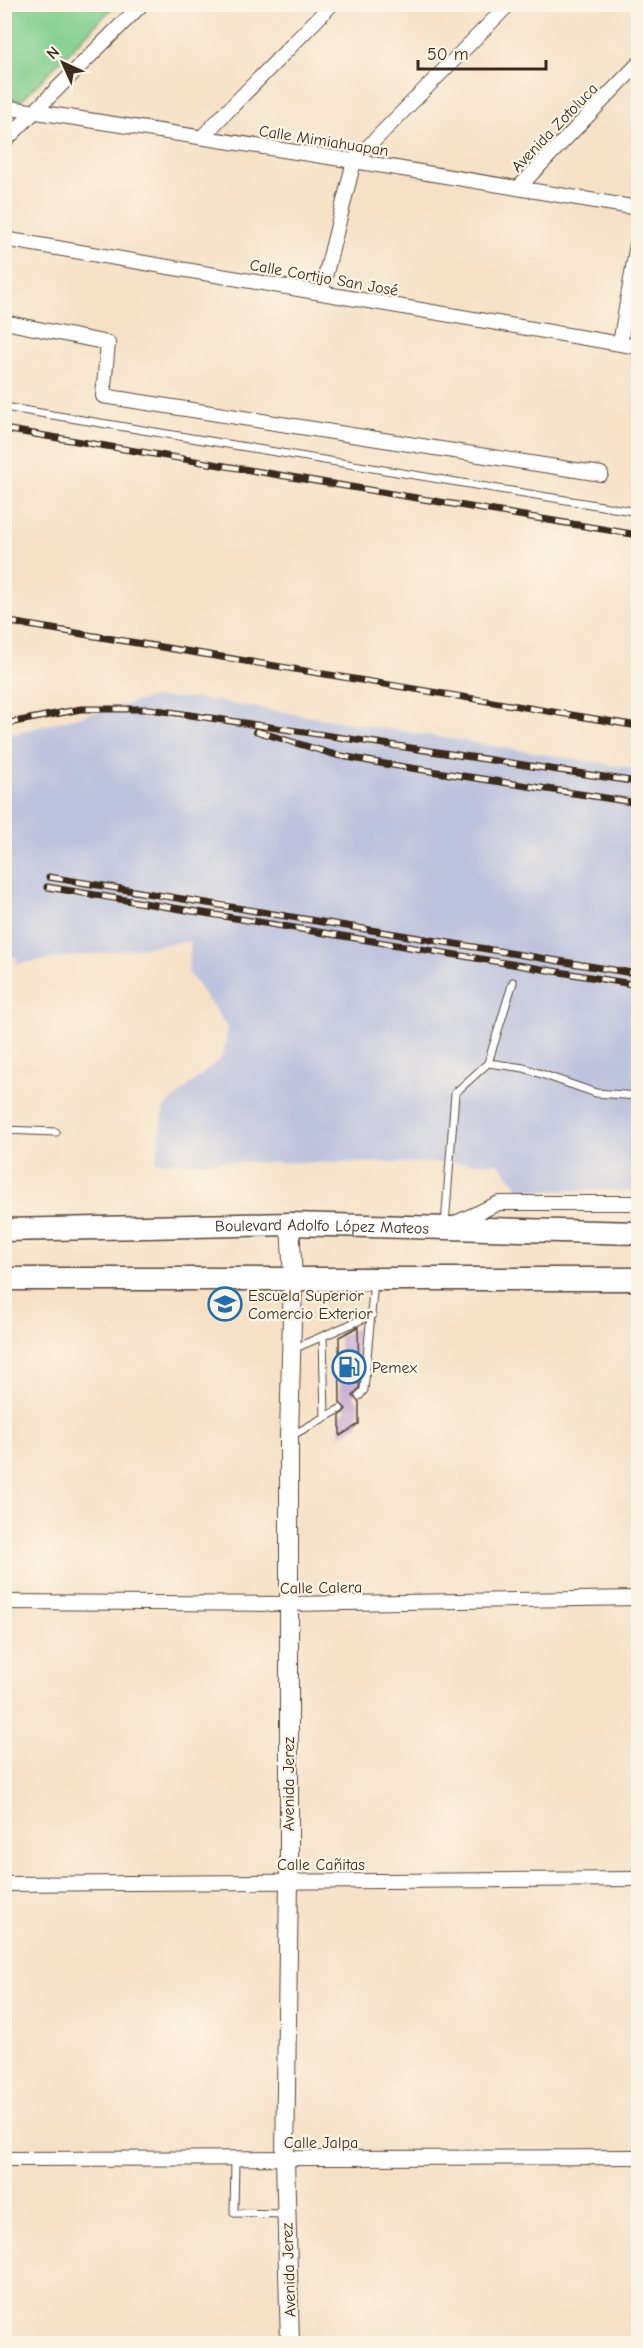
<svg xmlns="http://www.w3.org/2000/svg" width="643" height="2348" viewBox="0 0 643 2348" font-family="'Comic Neue',sans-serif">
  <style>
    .industrial { fill: #bdc3de }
    .green { fill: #7ecd8c; stroke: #5c7c55; stroke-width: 1.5 }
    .building { fill: #c5acd2 }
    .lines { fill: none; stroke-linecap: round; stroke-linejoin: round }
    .service-casing { stroke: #574537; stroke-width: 9 }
    .minor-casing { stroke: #574537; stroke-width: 16 }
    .tertiary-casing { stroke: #574537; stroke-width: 20 }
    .primary-casing { stroke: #574537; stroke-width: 25 }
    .service { stroke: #fff; stroke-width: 7 }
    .minor { stroke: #fff; stroke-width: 14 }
    .tertiary { stroke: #fff; stroke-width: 18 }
    .primary { stroke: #fff; stroke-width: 22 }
    .rail-casing { stroke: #3b2a1e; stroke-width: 7 }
    .rail { stroke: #fcf5e5; stroke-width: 4.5; stroke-dasharray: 14; stroke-linecap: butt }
    .labels { text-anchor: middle; stroke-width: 4.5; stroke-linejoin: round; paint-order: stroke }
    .street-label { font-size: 16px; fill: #3b2a1e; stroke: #fcf5e5 }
    .poi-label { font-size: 16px; fill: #3b2a1e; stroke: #fcf5e5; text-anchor: start }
  </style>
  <rect width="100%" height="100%" fill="#fcf5e5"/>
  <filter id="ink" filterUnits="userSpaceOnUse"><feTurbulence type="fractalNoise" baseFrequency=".0167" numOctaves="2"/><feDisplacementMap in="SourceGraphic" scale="12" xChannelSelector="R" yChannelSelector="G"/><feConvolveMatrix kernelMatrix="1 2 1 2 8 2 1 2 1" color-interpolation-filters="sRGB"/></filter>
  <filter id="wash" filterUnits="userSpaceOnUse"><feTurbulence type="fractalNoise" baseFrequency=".008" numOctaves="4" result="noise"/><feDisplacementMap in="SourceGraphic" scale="24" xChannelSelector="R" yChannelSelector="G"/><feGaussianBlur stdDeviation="1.35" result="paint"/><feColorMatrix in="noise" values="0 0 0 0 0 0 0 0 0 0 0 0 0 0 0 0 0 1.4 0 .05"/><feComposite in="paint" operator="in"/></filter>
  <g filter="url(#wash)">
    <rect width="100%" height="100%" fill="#f6e1c7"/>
    <!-- industrial -->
    <path class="industrial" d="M 150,698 L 195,698 L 638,769 L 638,1191 L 521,1190 L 498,1163 L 156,1162 L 164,1108 L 223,1056 L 228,1028 L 188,972 L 191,941 L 16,964 L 17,958 L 5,955 L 5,736 Z"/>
    <!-- green -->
    <path class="green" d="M 4,5 L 5,4 L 115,5 L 21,101 L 5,98 Z"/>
    <g id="blocks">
      <!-- building -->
      <path class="building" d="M 358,1327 L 359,1388 L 353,1396 L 359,1402 L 359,1424 L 340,1436 L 340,1416 L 346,1409 L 340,1403 L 339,1337 Z"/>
    </g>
  </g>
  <g filter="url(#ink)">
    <use href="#blocks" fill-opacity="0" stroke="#574537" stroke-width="1.5"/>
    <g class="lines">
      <defs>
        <path id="service" d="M 4,407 L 638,512
          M 513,982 L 488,1063 L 524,1068 L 596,1093 L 638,1096
          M 4,1130 L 56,1132
          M 445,1225 L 455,1093 L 488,1063
          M 323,1338 L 325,1417
          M 293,1349 L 372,1315
          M 359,1396 L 364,1390 L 374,1281
          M 291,1436 L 340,1409
          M 235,2159 L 234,2213 L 286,2214"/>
        <path id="minor" d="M 4,107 L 354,161 L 638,208
          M 202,137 L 332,4
          M 4,142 L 142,4
          M 518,188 L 638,64
          M 4,239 L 638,347
          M 321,293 L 354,161 L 509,4
          M 4,322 L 108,343 L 103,396 L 601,474
          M 620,344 L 638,238
          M 451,1225 L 499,1203 L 638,1203
          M 4,1602 L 288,1604 L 638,1598
          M 4,1884 L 638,1879
          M 4,2159 L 638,2157"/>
        <path id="tertiary" d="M 290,2344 L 285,2159 L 289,1881 L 289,1437 L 293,1278 L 290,1224"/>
        <g id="primary">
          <path id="s1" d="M 4,1230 L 290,1224 L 638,1233"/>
          <path d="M 4,1279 L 638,1279"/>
        </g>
      </defs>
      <!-- service casing -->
      <use href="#service" class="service-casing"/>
      <!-- minor casing -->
      <use href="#minor" class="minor-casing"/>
      <!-- tertiary casing -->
      <use href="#tertiary" class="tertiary-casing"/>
      <!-- primary casing -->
      <use href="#primary" class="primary-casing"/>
      <!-- service -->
      <use href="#service" class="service"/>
      <!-- minor -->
      <use href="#minor" class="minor"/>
      <!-- tertiary -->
      <use href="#tertiary" class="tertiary"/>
      <!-- primary -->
      <use href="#primary" class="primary"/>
      <defs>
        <path id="rail" d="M 4,429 L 638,535
          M 4,621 L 638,726
          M 4,724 L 81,709 L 150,709 L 638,782
          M 256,731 L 336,755 L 385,764 L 638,803
          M 49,877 L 638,974
          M 47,887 L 638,985"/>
      </defs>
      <!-- rail casing -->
      <use href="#rail" class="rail-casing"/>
      <!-- rail -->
      <use href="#rail" class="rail"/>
    </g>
  </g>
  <!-- icons -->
  <defs>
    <symbol id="university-ring" viewBox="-11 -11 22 22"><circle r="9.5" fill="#fcf5e5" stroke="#1f6fb2" stroke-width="1.5"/><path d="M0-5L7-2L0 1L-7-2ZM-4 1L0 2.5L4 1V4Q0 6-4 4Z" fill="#1f6fb2"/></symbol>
    <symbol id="fuel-ring" viewBox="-11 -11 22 22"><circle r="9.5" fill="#fcf5e5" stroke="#1f6fb2" stroke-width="1.5"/><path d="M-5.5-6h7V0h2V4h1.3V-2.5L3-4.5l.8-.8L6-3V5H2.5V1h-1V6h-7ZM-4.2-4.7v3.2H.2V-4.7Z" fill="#1f6fb2"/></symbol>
  </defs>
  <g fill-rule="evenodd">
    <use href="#university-ring" x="206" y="1285" width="38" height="38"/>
    <use href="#fuel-ring" x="330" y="1348" width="38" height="38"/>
  </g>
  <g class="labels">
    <!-- street labels -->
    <g class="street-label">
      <text transform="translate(554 127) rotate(-46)" y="6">Avenida Zotoluca</text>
      <text transform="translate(324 140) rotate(9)" y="6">Calle Mimiahuapan</text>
      <text transform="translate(324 277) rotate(10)" y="6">Calle Cortijo San José</text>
      <text dy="6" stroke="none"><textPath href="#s1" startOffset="318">Boulevard Adolfo López Mateos</textPath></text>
      <text transform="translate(321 1587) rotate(-1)" y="6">Calle Calera</text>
      <text transform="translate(288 1784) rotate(-90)" y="6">Avenida Jerez</text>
      <text x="321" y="1870">Calle Cañitas</text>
      <text x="321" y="2148">Calle Jalpa</text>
      <text transform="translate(288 2270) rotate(-92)" y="6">Avenida Jerez</text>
    </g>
    <!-- poi labels -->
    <g class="poi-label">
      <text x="248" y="1301">Escuela Superior<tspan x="248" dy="18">Comercio Exterior</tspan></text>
      <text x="372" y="1373">Pemex</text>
    </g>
  </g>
  <!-- margin -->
  <rect width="643" height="2348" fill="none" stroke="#fcf5e5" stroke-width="24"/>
  <!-- north arrow -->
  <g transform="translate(63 63) rotate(315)" stroke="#fcf5e5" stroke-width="4.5" paint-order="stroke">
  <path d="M0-4.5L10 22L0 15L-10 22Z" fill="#3b2a1e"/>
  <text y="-9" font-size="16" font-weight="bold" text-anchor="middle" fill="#3b2a1e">N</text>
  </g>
  <!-- scale -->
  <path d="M418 60v9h128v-9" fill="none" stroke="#3b2a1e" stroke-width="3"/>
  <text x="427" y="60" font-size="18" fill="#3b2a1e" stroke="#fcf5e5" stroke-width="4.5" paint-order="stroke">50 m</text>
</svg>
